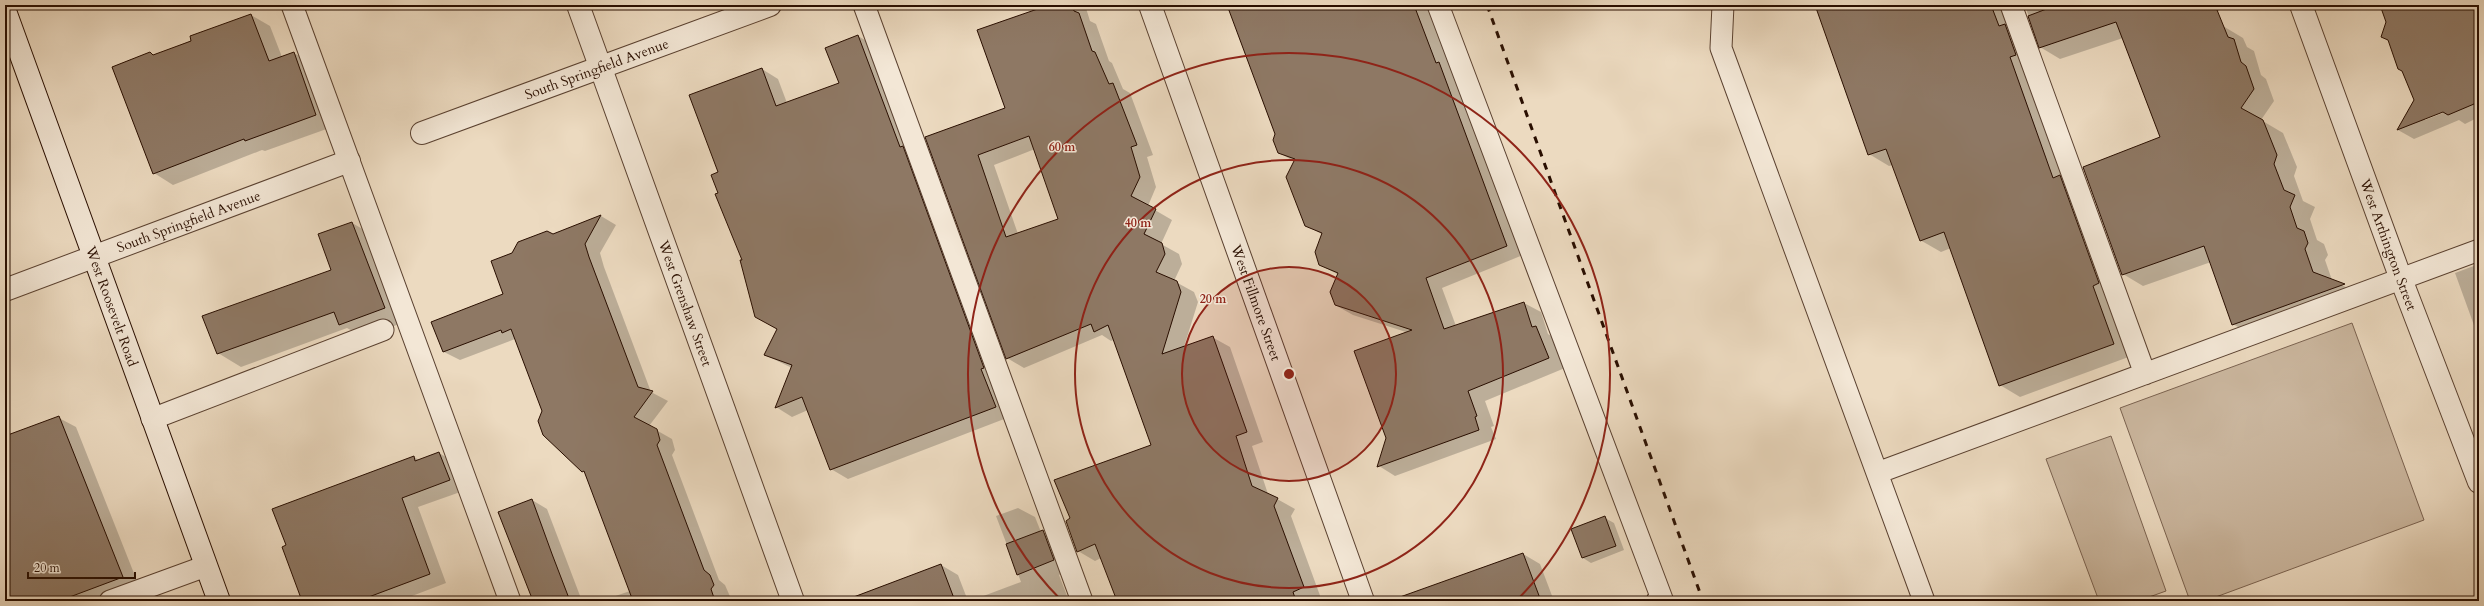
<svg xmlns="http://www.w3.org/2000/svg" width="2484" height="606" viewBox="0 0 2484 606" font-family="Cardo,serif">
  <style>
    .green { fill: #cbb79f; stroke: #7a6250 }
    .shadow { fill: #0003; fill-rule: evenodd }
    .building { fill: #8e7864; stroke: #290e00; fill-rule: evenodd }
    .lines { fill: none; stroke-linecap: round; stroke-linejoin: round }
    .service-casing { stroke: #5a4130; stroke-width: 23 }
    .minor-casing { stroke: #5a4130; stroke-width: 24 }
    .secondary-casing { stroke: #290e00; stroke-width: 24 }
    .service { stroke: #f3e7d6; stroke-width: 21 }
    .minor { stroke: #f3e7d6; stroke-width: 22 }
    .secondary { stroke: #f3e7d6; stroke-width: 22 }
    .rail { stroke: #290e00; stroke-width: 3; stroke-dasharray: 7 7; stroke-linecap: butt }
    .ring { fill: none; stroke: #8f2418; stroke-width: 2 }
    .labels { text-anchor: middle; stroke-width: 3; stroke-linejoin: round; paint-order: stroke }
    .street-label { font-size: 14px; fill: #290e00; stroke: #f3e7d6 }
    .centre { fill: #8f2418; stroke: #f3e7d6; stroke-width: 2 }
    .ring-label { font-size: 12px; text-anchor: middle; font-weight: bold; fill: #8f2418; stroke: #f3e7d6; stroke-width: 3; stroke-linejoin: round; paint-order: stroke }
  </style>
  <rect width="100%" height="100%" fill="#ecdac0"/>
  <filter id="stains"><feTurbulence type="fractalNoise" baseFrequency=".005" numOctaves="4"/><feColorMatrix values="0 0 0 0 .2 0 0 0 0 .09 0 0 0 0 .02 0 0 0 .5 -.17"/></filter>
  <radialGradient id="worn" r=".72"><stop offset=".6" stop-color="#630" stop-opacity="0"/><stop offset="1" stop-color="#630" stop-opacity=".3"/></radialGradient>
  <!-- green -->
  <path class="green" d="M 2352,323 L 2424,520 L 2205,601 L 2190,601 L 2120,408 Z
    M 2111,436 L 2166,591 L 2138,601 L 2099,601 L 2046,459 Z"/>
  <!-- shadow -->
  <path class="shadow" d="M 1051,5 L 1080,5 L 1086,8 L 1090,21 L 1096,24 L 1109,61 L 1112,63 L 1123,89 L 1130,93 L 1153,155 L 1147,157 L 1156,187 L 1148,206 L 1172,220 L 1161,244 L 1179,254 L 1182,264 L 1174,281 L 1194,292 L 1198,302 L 1184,347 L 1212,337 L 1230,347 L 1263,442 L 1252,446 L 1268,494 L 1295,509 L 1291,516 L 1322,601 L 1118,601 L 1101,558 L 1095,561 L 1078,551 L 1152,446 L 1114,340 L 1111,341 L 1102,335 L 1024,368 L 1007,358 L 927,138 L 1007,108 ZM 1035,149 L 1059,220 L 1018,234 L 994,165 Z
    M 1228,5 L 1428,5 L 1451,70 L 1456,73 L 1523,255 L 1442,288 L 1456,326 L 1524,303 L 1541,312 L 1548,334 L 1553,337 L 1565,368 L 1485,401 L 1494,426 L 1491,427 L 1496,439 L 1395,476 L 1379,466 L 1387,438 L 1409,333 L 1353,315 L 1335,305 L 1339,275 L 1320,265 L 1323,235 L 1306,225 L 1295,162 L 1278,152 L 1276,134 Z
    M 1816,5 L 2222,5 L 2205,33 L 2223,26 L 2243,38 L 2247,47 L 2254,51 L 2261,75 L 2266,79 L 2274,101 L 2261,120 L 2283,133 L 2297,167 L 2294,176 L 2303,201 L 2315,207 L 2310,219 L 2317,240 L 2324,244 L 2328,255 L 2325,260 L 2332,280 L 2363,296 L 2253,336 L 2233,324 L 2211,262 L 2143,286 L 2123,274 L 2161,138 L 2123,38 L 2060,59 L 2040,47 L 2025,6 L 2022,9 L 2134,355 L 2020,397 L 2000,385 L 1951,248 L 1941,252 L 1920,240 L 1893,165 L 1889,166 L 1869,154 Z
    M 2381,5 L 2479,5 L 2479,117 L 2465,124 L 2459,120 L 2414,139 L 2398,130 L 2415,100 ZM 2447,109 L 2448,111 L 2425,120 L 2425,118 Z
    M 251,15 L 270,26 L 282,57 L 294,53 L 313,64 L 335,126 L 265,151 L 262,150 L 173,185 L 154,173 L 154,56 Z
    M 858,36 L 875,46 L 1012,416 L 848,479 L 831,469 L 808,410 L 792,417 L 776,407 L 792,368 L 765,355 L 779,329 L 744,260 L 719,193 L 719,172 L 762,69 L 778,79 L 787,103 L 840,83 Z
    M 601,216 L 616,225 L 600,253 L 604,267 L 651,392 L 668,401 L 649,426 L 672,439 L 675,450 L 672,455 L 719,580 L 725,585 L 732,601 L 601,601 L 630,591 L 585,473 L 543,411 L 515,339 L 460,360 L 444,352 L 504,294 L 513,254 Z
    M 352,223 L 375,236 L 408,321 L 363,337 L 347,328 L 241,367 L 218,353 L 332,270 L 319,235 Z
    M 2479,264 L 2479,339 L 2455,273 Z
    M 59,418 L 76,427 L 139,586 L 100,601 L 5,601 L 5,437 Z
    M 439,453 L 456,463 L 466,490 L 418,507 L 446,583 L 399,601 L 303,601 L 414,457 L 419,460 Z
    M 532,500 L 547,509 L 582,601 L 534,601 Z
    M 1018,508 L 1035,517 L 1041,532 L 1060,541 L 1071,570 L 1059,575 L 1069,601 L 970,601 L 1021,582 L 996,516 Z
    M 1605,518 L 1614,523 L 1624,550 L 1591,563 L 1583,558 Z
    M 1523,554 L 1540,564 L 1554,601 L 1437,601 Z
    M 941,565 L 958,575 L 968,601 L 872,601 Z"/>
  <!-- building -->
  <path class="building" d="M 1049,5 L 1072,5 L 1074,11 L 1079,13 L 1092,51 L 1095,52 L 1109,84 L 1113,83 L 1137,145 L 1131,147 L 1140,177 L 1131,196 L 1156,209 L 1144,234 L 1162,243 L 1165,254 L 1156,272 L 1177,281 L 1181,292 L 1162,354 L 1213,336 L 1247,432 L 1236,436 L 1252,486 L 1278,498 L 1274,506 L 1304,587 L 1293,592 L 1296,601 L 1117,601 L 1095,544 L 1077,552 L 1066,521 L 1070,518 L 1054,480 L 1151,445 L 1108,325 L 1094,332 L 1091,324 L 1006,359 L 925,137 L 1005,108 L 977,30 ZM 1029,136 L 1058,219 L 1006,237 L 978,155 Z
    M 1227,5 L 1414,5 L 1436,63 L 1439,62 L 1507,246 L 1426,278 L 1444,329 L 1524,302 L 1532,327 L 1536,326 L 1549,358 L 1468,391 L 1477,416 L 1475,417 L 1479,430 L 1377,467 L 1386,438 L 1354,351 L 1412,330 L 1335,305 L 1330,292 L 1338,273 L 1319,265 L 1315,252 L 1322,233 L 1305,226 L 1286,177 L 1295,159 L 1278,153 L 1273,140 L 1275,134 Z
    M 1815,5 L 1991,5 L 1999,26 L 2005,24 L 2016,55 L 2010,57 L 2053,178 L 2060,175 L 2099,283 L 2093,286 L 2114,344 L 1999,386 L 1944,232 L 1920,241 L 1886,149 L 1868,155 Z
    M 2057,5 L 2215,5 L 2228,37 L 2234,39 L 2241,62 L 2246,66 L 2254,89 L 2241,108 L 2263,120 L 2277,155 L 2274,164 L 2284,190 L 2295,195 L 2290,207 L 2297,228 L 2304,231 L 2308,243 L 2305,249 L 2313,272 L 2345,284 L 2232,325 L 2204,246 L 2122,275 L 2083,167 L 2160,137 L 2116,22 L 2039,48 L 2028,16 Z
    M 2380,5 L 2479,5 L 2479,97 L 2474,104 L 2448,115 L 2443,112 L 2397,130 L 2414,100 L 2402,71 L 2398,69 L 2388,40 L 2381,37 L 2386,22 Z
    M 251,14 L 269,61 L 294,52 L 316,115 L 245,141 L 244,139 L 153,174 L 112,67 L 150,52 L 153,55 L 191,41 L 190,36 Z
    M 858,35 L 900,147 L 903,146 L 984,368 L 981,369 L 996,407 L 830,470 L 802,397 L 775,408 L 792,365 L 764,355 L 777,329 L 755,317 L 740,260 L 742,260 L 715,194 L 718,193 L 711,175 L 718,172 L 689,95 L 762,68 L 776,106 L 839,83 L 825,48 Z
    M 601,215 L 585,244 L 589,257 L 638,387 L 653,391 L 634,417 L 657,429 L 660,440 L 657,445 L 704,570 L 710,575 L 714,585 L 711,589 L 715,601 L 633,601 L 584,471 L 582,472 L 543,435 L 538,421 L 542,411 L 511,329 L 502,333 L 501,330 L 443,352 L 431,322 L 503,294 L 491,261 L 512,253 L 518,242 L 547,231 L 553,234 Z
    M 352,222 L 385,308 L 339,325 L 334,312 L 217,354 L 202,316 L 331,270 L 318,234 Z
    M 59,416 L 123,577 L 59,601 L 5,601 L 5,436 Z
    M 439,452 L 450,480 L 402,498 L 430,574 L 358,601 L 302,601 L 282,547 L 286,545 L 272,509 L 414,456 L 415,461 Z
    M 532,499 L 552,554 L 570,601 L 533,601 L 498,512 Z
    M 1605,516 L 1616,546 L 1582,558 L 1571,529 Z
    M 1043,530 L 1054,560 L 1017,575 L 1006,544 Z
    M 1523,553 L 1541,601 L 1400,601 L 1400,597 Z
    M 941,564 L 955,601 L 852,601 L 851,598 Z"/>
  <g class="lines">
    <defs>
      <path id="service" d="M 292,5 L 510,601
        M 864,5 L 1082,601
        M 1438,5 L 1662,599 L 1657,601
        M 1723,5 L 1721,48 L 1924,601
        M 2011,5 L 2145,374
        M 152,419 L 383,330
        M 1877,473 L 2479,250
        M 110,601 L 206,566"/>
      <g id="minor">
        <path id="s1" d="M 578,5 L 793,601"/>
        <path id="s2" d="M 1150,5 L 1363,601"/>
        <path id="s3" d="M 2301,5 L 2401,279 L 2479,482"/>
        <path id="s4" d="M 422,133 L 770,5"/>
        <path id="s5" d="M 5,290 L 349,161"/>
      </g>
      <g id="secondary">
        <path id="s6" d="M 5,11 L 219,601"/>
      </g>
    </defs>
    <!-- service casing -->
    <use href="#service" class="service-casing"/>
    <!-- minor casing -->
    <use href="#minor" class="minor-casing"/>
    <!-- secondary casing -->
    <use href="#secondary" class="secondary-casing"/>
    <!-- service -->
    <use href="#service" class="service"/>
    <!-- minor -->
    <use href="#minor" class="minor"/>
    <!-- secondary -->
    <use href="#secondary" class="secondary"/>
    <!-- rail -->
    <path class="rail" d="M 1487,5 L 1703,601"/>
  </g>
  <!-- distance rings -->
  <circle cx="1289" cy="374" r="107" fill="#8f2418" fill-opacity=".12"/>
  <g class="ring">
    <circle cx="1289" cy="374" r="107"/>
    <circle cx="1289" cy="374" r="214"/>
    <path d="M1062 601A321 321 0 1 1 1516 601"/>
  </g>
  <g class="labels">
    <!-- street labels -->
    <g class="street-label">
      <text dy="5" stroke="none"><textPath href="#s4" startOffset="186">South Springfield Avenue</textPath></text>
      <text dy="5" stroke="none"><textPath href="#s5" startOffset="196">South Springfield Avenue</textPath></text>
      <text dy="5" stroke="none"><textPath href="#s3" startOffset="255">West Arthington Street</textPath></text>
      <text dy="5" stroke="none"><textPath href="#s1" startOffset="317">West Grenshaw Street</textPath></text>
      <text dy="5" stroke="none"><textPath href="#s2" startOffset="316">West Fillmore Street</textPath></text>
      <text dy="5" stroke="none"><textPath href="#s6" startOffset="314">West Roosevelt Road</textPath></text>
    </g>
  </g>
  <circle cx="1289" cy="374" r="6" class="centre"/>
  <g class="ring-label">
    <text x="1062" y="151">60 m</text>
    <text x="1138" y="227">40 m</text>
    <text x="1213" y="303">20 m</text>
  </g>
  <!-- margin -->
  <rect width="2484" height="606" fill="none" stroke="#ecdac0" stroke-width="20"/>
  <rect x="6" y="6" width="2472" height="594" fill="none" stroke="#290e00" stroke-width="2"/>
  <rect x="10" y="10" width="2464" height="586" fill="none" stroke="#290e00"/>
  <!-- scale -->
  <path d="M28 572v6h107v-6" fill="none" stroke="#290e00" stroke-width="2"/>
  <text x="34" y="572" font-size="12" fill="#290e00" stroke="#f3e7d6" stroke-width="3" paint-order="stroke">20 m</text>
  <rect width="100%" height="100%" filter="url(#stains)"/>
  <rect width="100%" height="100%" fill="url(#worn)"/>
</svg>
